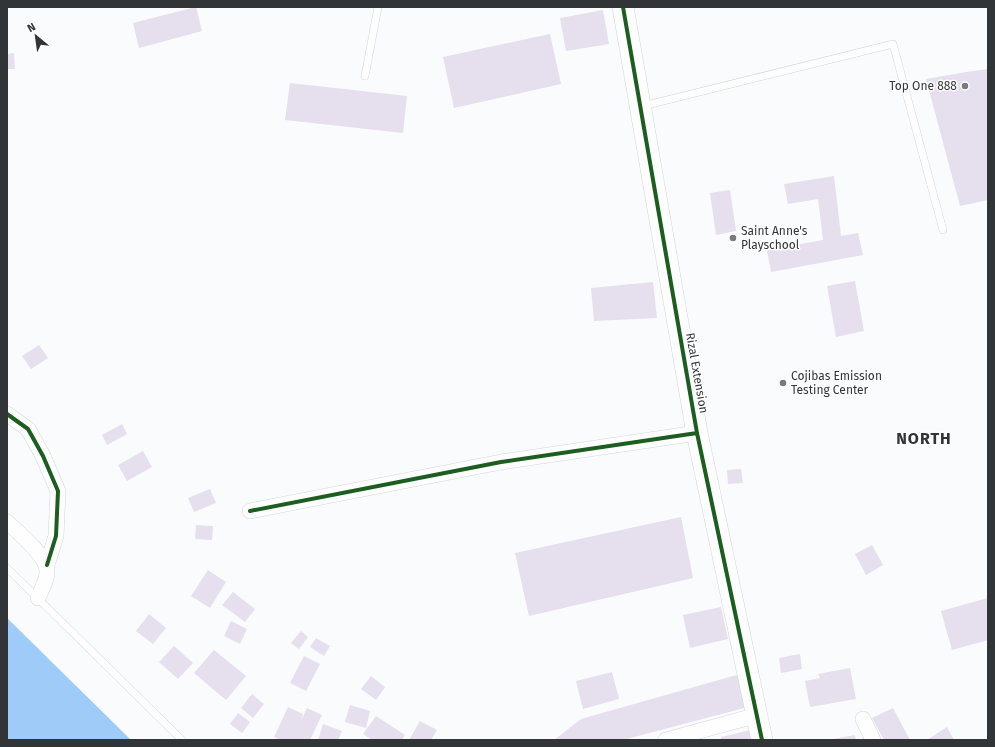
<svg xmlns="http://www.w3.org/2000/svg" width="995" height="747" viewBox="0 0 995 747" font-family="'Fira Sans',sans-serif">
  <style>
    .water { fill: #9fcbf9 }
    .building { fill: #e6dfee }
    .lines { fill: none; stroke-linecap: round; stroke-linejoin: round }
    .lane-casing { stroke: #d3d5d7; stroke-width: 8 }
    .street-casing { stroke: #d3d5d7; stroke-width: 16 }
    .secondary-casing { stroke: #d3d5d7; stroke-width: 22 }
    .lane { stroke: #fefeff; stroke-width: 7 }
    .street { stroke: #fefeff; stroke-width: 15 }
    .secondary { stroke: #fefeff; stroke-width: 21 }
    .cycleway-casing { stroke: #fff; stroke-width: 6 }
    .cycleway { stroke: #1b5e20; stroke-width: 4 }
    .poi-dot { fill: #787a7c; stroke: #fff; stroke-width: 1.5 }
    .labels { text-anchor: middle; stroke-width: 3; stroke-linejoin: round; paint-order: stroke }
    .poi-label { font-size: 12px; fill: #323537; stroke: #fff; text-anchor: start }
    .street-label { font-size: 12px; fill: #323537; stroke: #fff }
    .district-label { font-size: 16px; font-weight: bold; letter-spacing: 1px; fill: #323537; stroke: #fff }
  </style>
  <rect width="100%" height="100%" fill="#f9fbfd"/>
  <!-- water -->
  <path class="water" d="M 7,618 L 131,740 L 7,740 Z"/>
  <!-- building -->
  <path class="building" d="M 196,7 L 202,31 L 139,48 L 133,23 Z
    M 603,10 L 609,44 L 566,51 L 560,18 Z
    M 550,34 L 561,84 L 454,108 L 443,57 Z
    M 14,53 L 15,69 L 7,69 L 7,54 Z
    M 988,69 L 988,200 L 960,206 L 926,79 L 966,72 Z
    M 290,83 L 407,96 L 403,133 L 285,120 Z
    M 834,176 L 841,236 L 858,233 L 863,255 L 771,272 L 767,250 L 823,240 L 818,199 L 788,204 L 784,184 Z
    M 730,190 L 736,231 L 716,235 L 710,193 Z
    M 855,281 L 864,331 L 836,337 L 827,286 Z
    M 653,282 L 657,318 L 594,321 L 591,288 Z
    M 39,345 L 48,358 L 31,369 L 22,356 Z
    M 122,424 L 127,434 L 107,445 L 102,435 Z
    M 143,451 L 152,467 L 127,481 L 118,465 Z
    M 741,469 L 743,483 L 728,484 L 727,470 Z
    M 210,489 L 216,503 L 194,512 L 188,498 Z
    M 681,517 L 693,578 L 529,616 L 515,553 Z
    M 196,525 L 213,526 L 212,540 L 195,539 Z
    M 872,545 L 883,565 L 866,575 L 855,554 Z
    M 208,570 L 226,582 L 210,608 L 191,596 Z
    M 233,592 L 255,609 L 245,622 L 222,605 Z
    M 988,598 L 988,640 L 952,650 L 941,611 Z
    M 721,607 L 728,639 L 690,648 L 683,615 Z
    M 149,614 L 166,628 L 153,644 L 136,631 Z
    M 231,621 L 247,629 L 240,644 L 224,636 Z
    M 301,631 L 308,637 L 299,649 L 291,643 Z
    M 316,638 L 330,646 L 324,656 L 310,647 Z
    M 174,646 L 193,663 L 178,679 L 159,662 Z
    M 214,650 L 246,676 L 226,700 L 194,673 Z
    M 800,654 L 802,669 L 781,673 L 779,658 Z
    M 304,656 L 320,664 L 306,691 L 290,683 Z
    M 850,668 L 856,699 L 810,707 L 805,681 L 820,678 L 818,674 Z
    M 612,672 L 619,699 L 583,709 L 576,681 Z
    M 740,674 L 748,707 L 623,740 L 554,740 L 581,719 Z
    M 371,676 L 385,687 L 376,700 L 361,689 Z
    M 252,694 L 264,704 L 253,718 L 241,708 Z
    M 350,705 L 370,711 L 366,728 L 345,722 Z
    M 288,707 L 303,714 L 301,720 L 307,708 L 322,715 L 310,740 L 282,740 L 274,737 Z
    M 893,708 L 910,740 L 884,740 L 872,718 Z
    M 238,713 L 250,722 L 242,733 L 230,724 Z
    M 376,716 L 405,735 L 402,740 L 372,740 L 363,734 Z
    M 420,721 L 437,730 L 431,740 L 409,740 Z
    M 323,724 L 342,731 L 338,740 L 318,740 Z
    M 947,727 L 954,740 L 927,740 Z
    M 750,730 L 752,740 L 721,740 L 721,737 Z
    M 855,735 L 856,740 L 833,740 L 833,739 Z"/>
  <g class="lines">
    <defs>
      <path id="lane" d="M 365,76 L 378,7
        M 643,106 L 893,44 L 943,230
        M 7,568 L 182,740"/>
      <path id="street" d="M 7,414 L 28,429 L 43,456 L 58,491 L 56,536 L 47,565
        M 250,511 L 501,462 L 697,433
        M 7,522 C 18,532 48,557 47,572 C 47,581 41,590 38,598
        M 863,719 L 873,740
        M 666,740 L 758,715"/>
      <path id="secondary" d="M 623,7 L 697,433 L 762,740"/>
    </defs>
    <!-- lane casing -->
    <use href="#lane" class="lane-casing"/>
    <!-- street casing -->
    <use href="#street" class="street-casing"/>
    <!-- secondary casing -->
    <use href="#secondary" class="secondary-casing"/>
    <!-- lane -->
    <use href="#lane" class="lane"/>
    <!-- street -->
    <use href="#street" class="street"/>
    <!-- secondary -->
    <use href="#secondary" class="secondary"/>
    <defs>
      <path id="cycleway" d="M 623,7 L 697,433 L 762,740
        M 7,414 L 28,429 L 43,456 L 58,491 L 56,536 L 47,565
        M 250,511 L 501,462 L 697,433"/>
    </defs>
    <!-- cycleway casing -->
    <use href="#cycleway" class="cycleway-casing"/>
    <!-- cycleway -->
    <use href="#cycleway" class="cycleway"/>
  </g>
  <!-- markers -->
  <g class="poi-dot">
    <circle cx="965" cy="86" r="4"/>
    <circle cx="733" cy="238" r="4"/>
    <circle cx="783" cy="383" r="4"/>
  </g>
  <g class="labels">
    <!-- poi labels -->
    <g class="poi-label">
      <text x="957" y="90" text-anchor="end">Top One 888</text>
      <text x="741" y="235">Saint Anne's<tspan x="741" dy="14">Playschool</tspan></text>
      <text x="791" y="380">Cojibas Emission<tspan x="791" dy="14">Testing Center</tspan></text>
    </g>
    <!-- street labels -->
    <g class="street-label">
      <text transform="translate(697 373) rotate(80)" y="4">Rizal Extension</text>
    </g>
    <!-- district labels -->
    <g class="district-label">
      <text x="924" y="444">NORTH</text>
    </g>
  </g>
  <!-- border -->
  <rect width="995" height="747" fill="none" stroke="#323537" stroke-width="16"/>
  <!-- north arrow -->
  <g transform="translate(36 36) rotate(331)" stroke="#ffffff" stroke-width="3" paint-order="stroke">
  <path d="M0-3L7 15L0 10L-7 15Z" fill="#323537"/>
  <text y="-6" font-size="11" font-weight="bold" text-anchor="middle" fill="#323537">N</text>
  </g>
</svg>
